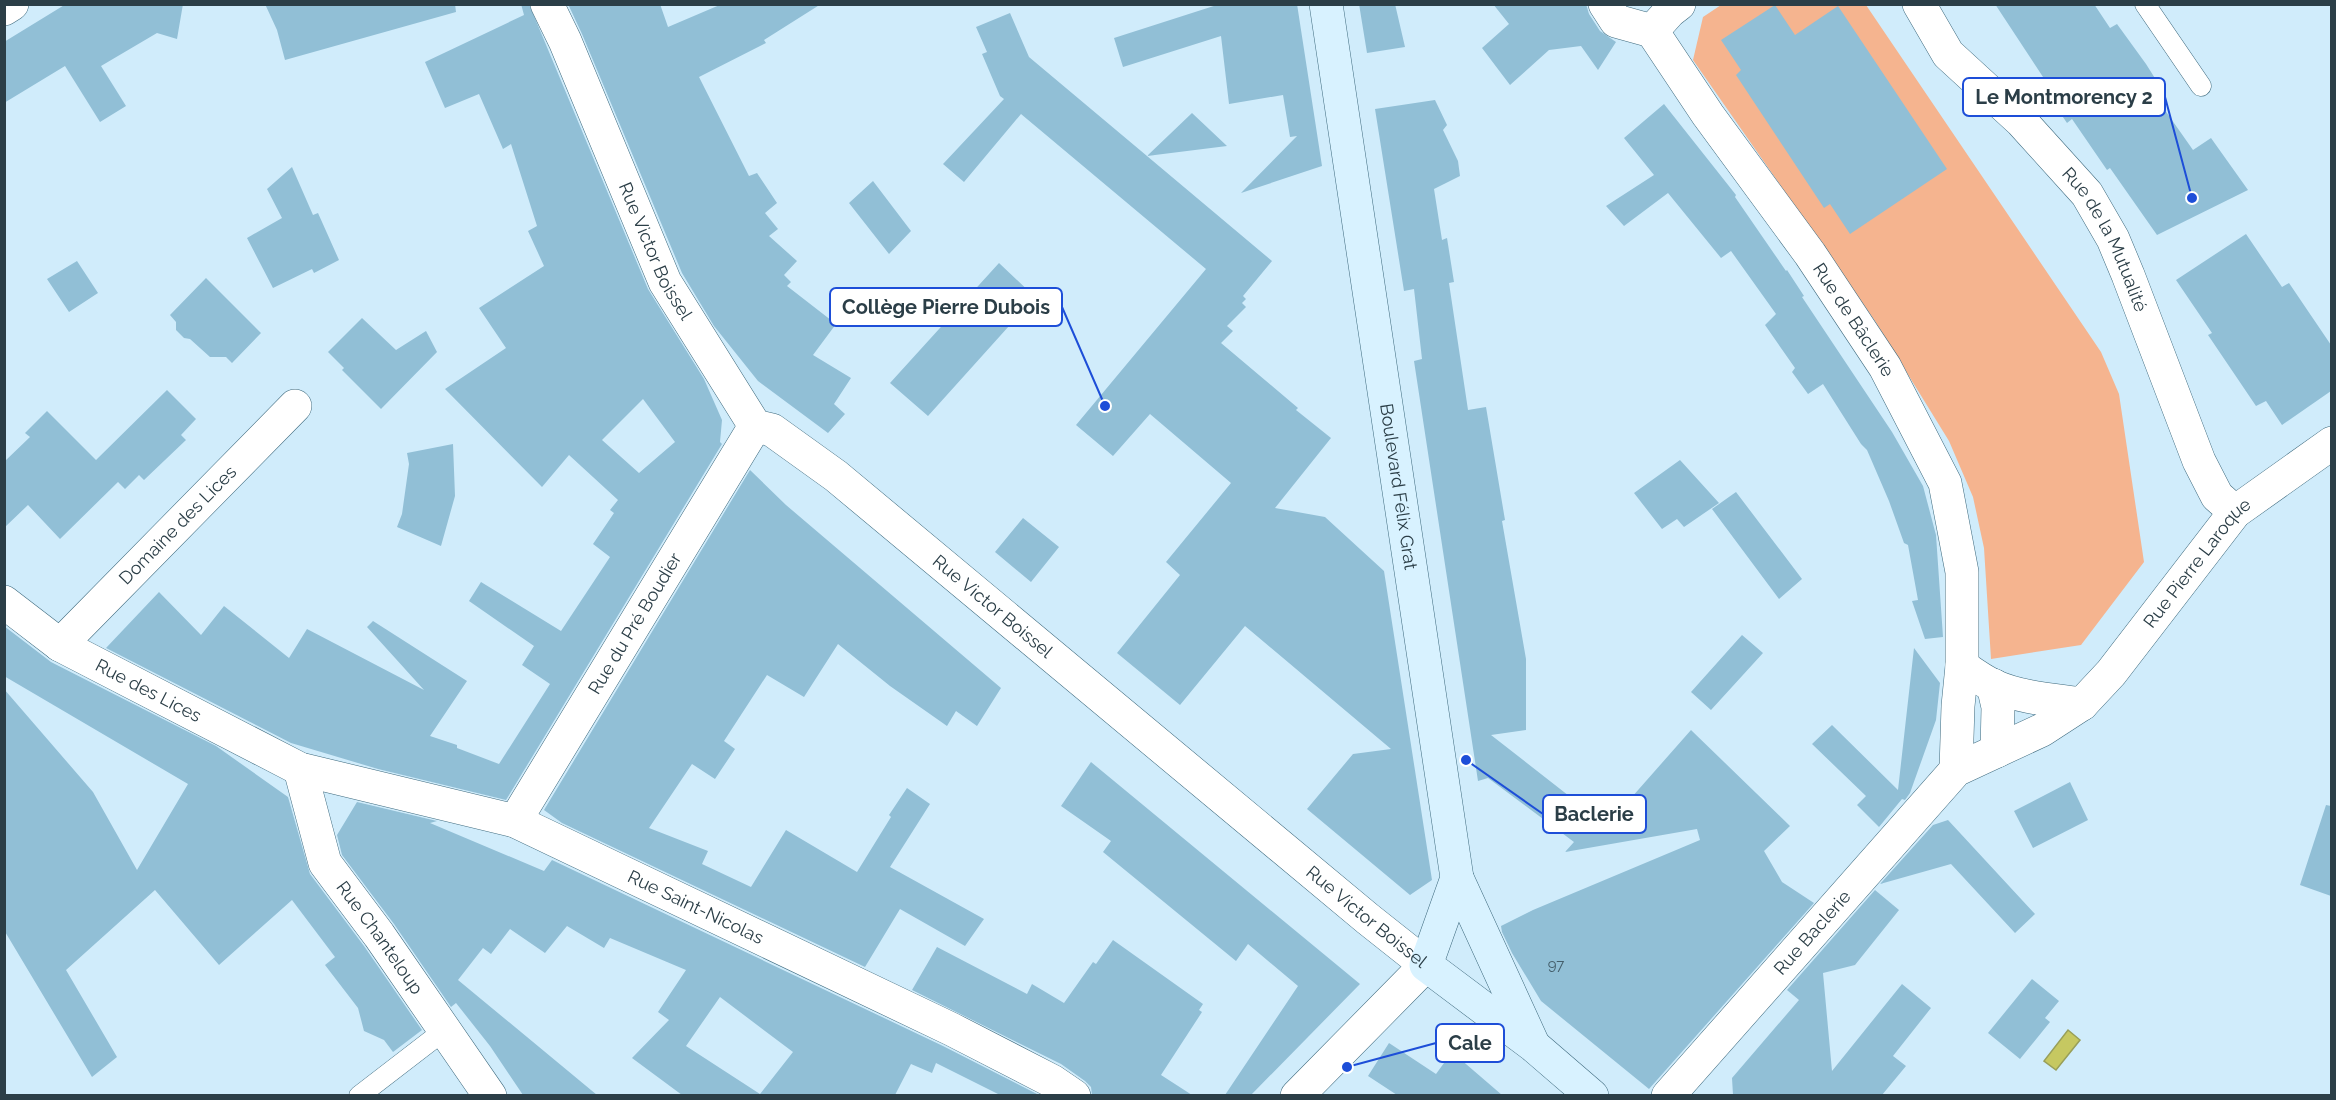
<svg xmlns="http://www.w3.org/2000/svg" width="2336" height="1100" viewBox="0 0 2336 1100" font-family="Raleway,sans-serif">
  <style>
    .green { fill: #f5b48f }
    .water { fill: #c6c861; stroke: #989f59; stroke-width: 1.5 }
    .building { fill: #91bfd6; fill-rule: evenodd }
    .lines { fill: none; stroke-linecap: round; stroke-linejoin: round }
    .service-casing { stroke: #3e6a7e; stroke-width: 21 }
    .minor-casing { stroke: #3e6a7e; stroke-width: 34 }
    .tertiary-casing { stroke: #3e6a7e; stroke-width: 34 }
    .secondary-casing { stroke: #3e6a7e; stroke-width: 34 }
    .service { stroke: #fff; stroke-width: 20 }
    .minor { stroke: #fff; stroke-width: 33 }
    .tertiary { stroke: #fff; stroke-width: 33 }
    .secondary { stroke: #d8f2ff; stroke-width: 33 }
    .labels { text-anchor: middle; stroke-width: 4.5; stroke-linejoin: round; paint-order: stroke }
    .number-label { font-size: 15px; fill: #445e6b }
    .street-label { font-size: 18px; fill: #2b3e47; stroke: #fff }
    .leader { fill: none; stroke: #1d4ed8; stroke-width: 2 }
    .callout-dot { fill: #1d4ed8; stroke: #fff; stroke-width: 2 }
    .callout { fill: #fff; stroke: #1d4ed8; stroke-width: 2 }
    .callout-label { font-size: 20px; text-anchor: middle; font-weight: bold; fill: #2b3e47 }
  </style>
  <rect width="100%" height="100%" fill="#d0ecfb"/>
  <!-- green -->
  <path class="green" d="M 1721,5 L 1866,5 L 2101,352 L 2119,394 L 2144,562 L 2081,645 L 1991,659 L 1984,548 L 1973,497 L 1949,441 L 1875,321 L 1693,60 L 1703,17 Z"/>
  <!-- water -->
  <path class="water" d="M 2068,1030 L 2080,1040 L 2056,1070 L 2044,1061 Z"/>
  <!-- building -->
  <path class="building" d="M 66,4 L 183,4 L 177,39 L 157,33 L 101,66 L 126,106 L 100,122 L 65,66 L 4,103 L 4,42 Z
    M 265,4 L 455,4 L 456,12 L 285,60 L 277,30 Z
    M 521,4 L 529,4 L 648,289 L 704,379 L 722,420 L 720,442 L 722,444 L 506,800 L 378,769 L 291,743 L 106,648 L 159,592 L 201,635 L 224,606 L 289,658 L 307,629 L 424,690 L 367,627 L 373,621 L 467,681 L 430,736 L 457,745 L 457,748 L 499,764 L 550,684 L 522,665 L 534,646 L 469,601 L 481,582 L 561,631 L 610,557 L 593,544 L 614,513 L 610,510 L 618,500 L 569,455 L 542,487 L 445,389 L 506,348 L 479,308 L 544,266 L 528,231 L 537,226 L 511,144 L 503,149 L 479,94 L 445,108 L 425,62 L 524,15 ZM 643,399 L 675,442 L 639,473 L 602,440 Z
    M 568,4 L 660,4 L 668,27 L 722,4 L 821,4 L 764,40 L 766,43 L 699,77 L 749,176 L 757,173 L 777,203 L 765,213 L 778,229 L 769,236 L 797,261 L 784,275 L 791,282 L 787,286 L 836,324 L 813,355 L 851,378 L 834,404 L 845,414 L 828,433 L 758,381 L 714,326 L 682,273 L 582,34 Z
    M 1220,4 L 1297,4 L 1322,166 L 1241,193 L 1297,136 L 1290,137 L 1283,95 L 1229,104 L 1221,36 L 1123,67 L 1114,38 Z
    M 1359,4 L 1395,4 L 1405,47 L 1367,53 Z
    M 1493,4 L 1586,4 L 1589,14 L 1600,31 L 1616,42 L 1598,70 L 1581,46 L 1549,50 L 1510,85 L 1482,48 L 1509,24 Z
    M 1995,4 L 2094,4 L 2110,28 L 2117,24 L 2146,64 L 2163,91 L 2155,96 L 2193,150 L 2211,138 L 2248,190 L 2157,235 L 2110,168 L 2107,170 L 2072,119 L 2067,123 L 2040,83 L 2045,80 Z
    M 1775,5 L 1795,35 L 1838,6 L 1947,169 L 1850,234 L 1830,204 L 1824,208 L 1736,75 L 1741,70 L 1721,40 Z
    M 1010,13 L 1029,57 L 1147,156 L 1192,113 L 1227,146 L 1147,156 L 1272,261 L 1243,296 L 1246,299 L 1242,303 L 1246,307 L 1227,326 L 1233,331 L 1221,343 L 1298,408 L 1296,410 L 1331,438 L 1275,508 L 1325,517 L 1384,571 L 1432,880 L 1410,895 L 1307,809 L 1353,754 L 1391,749 L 1245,626 L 1180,705 L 1117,653 L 1180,575 L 1166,562 L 1231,483 L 1150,414 L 1113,456 L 1076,425 L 1206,269 L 1021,114 L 964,182 L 943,164 L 1004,99 L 1000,96 L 982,54 L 987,52 L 976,27 Z
    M 1435,100 L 1447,125 L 1443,130 L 1458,161 L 1460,176 L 1434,189 L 1442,240 L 1447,238 L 1454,282 L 1449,283 L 1468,410 L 1486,407 L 1505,520 L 1502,521 L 1526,659 L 1526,730 L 1491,735 L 1596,817 L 1613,798 L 1624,806 L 1691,730 L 1790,826 L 1764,851 L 1782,882 L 1814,903 L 1649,1089 L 1541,1001 L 1512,953 L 1502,932 L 1501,926 L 1533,910 L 1700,840 L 1697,829 L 1565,852 L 1574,842 L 1488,778 L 1478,781 L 1414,361 L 1422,359 L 1414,289 L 1404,291 L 1375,109 Z
    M 1664,104 L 1736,195 L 1735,197 L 1786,271 L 1787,270 L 1804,296 L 1802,297 L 1892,432 L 1923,486 L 1936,535 L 1943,637 L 1925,639 L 1912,601 L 1918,600 L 1908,545 L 1904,543 L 1889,501 L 1867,450 L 1861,444 L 1823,384 L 1808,394 L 1792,372 L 1795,368 L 1765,325 L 1776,314 L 1731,251 L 1721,258 L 1668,193 L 1624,226 L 1606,206 L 1654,175 L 1624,138 Z
    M 292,167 L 313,215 L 318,213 L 339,260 L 314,273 L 312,269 L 273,288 L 247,238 L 282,218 L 267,189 Z
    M 873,181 L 911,231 L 889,254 L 849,203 Z
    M 2246,234 L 2282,287 L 2289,283 L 2331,345 L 2331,391 L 2282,425 L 2266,401 L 2256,406 L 2208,335 L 2212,333 L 2176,280 Z
    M 77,261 L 98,293 L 69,312 L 47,279 Z
    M 999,263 L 1035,297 L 928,416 L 890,383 Z
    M 206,278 L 261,333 L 232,363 L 226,357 L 210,357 L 190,339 L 184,338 L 176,330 L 176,322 L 170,315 Z
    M 362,318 L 396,350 L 426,331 L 437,352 L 381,409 L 342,370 L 344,368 L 328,352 Z
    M 167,390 L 196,419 L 181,435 L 186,440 L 144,480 L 139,475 L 125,489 L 118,482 L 60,539 L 28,505 L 4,528 L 4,462 L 30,437 L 25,433 L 47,411 L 96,460 Z
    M 453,444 L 455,496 L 441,546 L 397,527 L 402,514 L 409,464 L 407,453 Z
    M 1680,460 L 1719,503 L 1684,527 L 1677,519 L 1662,529 L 1634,493 Z
    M 750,470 L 786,505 L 1001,688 L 977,726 L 956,711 L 947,726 L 890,686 L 838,644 L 804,697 L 767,675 L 724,741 L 735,749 L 715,779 L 692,764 L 649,828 L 708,851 L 702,864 L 751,887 L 786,830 L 857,872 L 891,817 L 889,815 L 907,788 L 930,804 L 890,867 L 984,919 L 965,946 L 900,909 L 865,967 L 562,823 L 544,810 Z
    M 1736,492 L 1802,579 L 1779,599 L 1712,509 Z
    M 1023,518 L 1059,547 L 1031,582 L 995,552 Z
    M 4,626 L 51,662 L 216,746 L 288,797 L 310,874 L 364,946 L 422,1030 L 393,1052 L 384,1040 L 364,1031 L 358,1008 L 325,965 L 335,957 L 292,900 L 219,965 L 155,890 L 66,970 L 117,1057 L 92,1077 L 4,930 L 4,689 L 93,792 L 137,870 L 188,784 L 4,676 Z
    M 1742,635 L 1763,653 L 1711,710 L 1691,692 Z
    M 1914,648 L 1940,683 L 1936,720 L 1910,793 L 1905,800 L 1902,799 L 1879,827 L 1857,805 L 1866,796 L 1812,744 L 1832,725 L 1898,790 Z
    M 1091,762 L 1360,984 L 1251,1095 L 1225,1095 L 1298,986 L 1248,944 L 1236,961 L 1103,852 L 1111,841 L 1061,806 Z
    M 2070,782 L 2088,820 L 2033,848 L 2014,811 Z
    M 357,802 L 437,821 L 430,823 L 544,871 L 552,860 L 943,1046 L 1039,1095 L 1000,1095 L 936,1063 L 932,1073 L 911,1064 L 895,1095 L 682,1095 L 632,1058 L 669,1020 L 658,1012 L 686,970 L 610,938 L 604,948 L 567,926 L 545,953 L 510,929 L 491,954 L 483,948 L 458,980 L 597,1095 L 523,1095 L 490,1046 L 456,1003 L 451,1007 L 394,924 L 342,855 L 337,835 ZM 720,997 L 793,1052 L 760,1094 L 686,1046 Z
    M 2326,805 L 2331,806 L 2331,896 L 2300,885 Z
    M 1948,820 L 2035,914 L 2015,933 L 1951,864 L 1880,884 L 1933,825 Z
    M 1875,890 L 1899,910 L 1855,965 L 1823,973 L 1832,1071 L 1902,984 L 1931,1008 L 1893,1056 L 1906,1066 L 1882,1095 L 1733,1095 L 1732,1078 L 1799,1000 L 1787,990 Z
    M 1113,940 L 1203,1004 L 1199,1010 L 1202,1012 L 1161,1075 L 1192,1095 L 1092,1095 L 1091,1087 L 1085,1081 L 1061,1064 L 912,990 L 937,947 L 1027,994 L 1032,984 L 1064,1003 L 1093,962 L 1096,964 Z
    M 2032,979 L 2059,1001 L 2045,1018 L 2050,1022 L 2020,1059 L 1988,1033 Z
    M 1389,1043 L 1436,1074 L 1452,1052 L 1502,1095 L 1397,1095 L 1368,1076 Z"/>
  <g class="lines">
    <defs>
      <path id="service" d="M 2145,4 L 2201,86
        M 359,1096 L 446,1029"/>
      <g id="minor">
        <path id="s1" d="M 1605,4 L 1616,21 L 1652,31 L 1708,115 L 1810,254 L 1885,367 L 1945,483 L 1962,572 L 1962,666 L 1958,706 L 1956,770"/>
        <path id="s2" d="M 1919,4 L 1948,54 L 2021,121 L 2087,194 L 2113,239 L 2128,275 L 2199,461 L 2217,496 L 2235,512"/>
        <path d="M 4,9 L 12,4"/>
        <path d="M 1652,31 L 1670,11 L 1679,4"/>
        <path id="s3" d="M 4,602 L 60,645 L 300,769 L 515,821 L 951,1029 L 1052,1081 L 1074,1096"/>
        <path id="s4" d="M 60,645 L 295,406"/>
        <path d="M 1962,666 C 1972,673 1983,681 1994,686 C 2021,698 2053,700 2082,704"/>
        <path d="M 1993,685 L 1998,707 L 1997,751"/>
        <path id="s5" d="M 300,769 L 325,863 L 379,935 L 490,1096"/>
        <path id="s6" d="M 515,821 L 755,426"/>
        <path d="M 1297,1096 L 1426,965"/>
        <path id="s7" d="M 1668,1096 L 1956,770 L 2042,730 L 2082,704 L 2111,673 L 2235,512 L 2332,443"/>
      </g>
      <g id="tertiary">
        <path id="s8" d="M 547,4 L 565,41 L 665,282 L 755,426 L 772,430 L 836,476 L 1368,919 L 1426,965"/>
      </g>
      <g id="secondary">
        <path id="s9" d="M 1326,4 L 1457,878 L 1426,965 L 1534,1046 L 1592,1096"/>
        <path d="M 1457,878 L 1533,1044"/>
      </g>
    </defs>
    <!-- service casing -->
    <use href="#service" class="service-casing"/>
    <!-- minor casing -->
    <use href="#minor" class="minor-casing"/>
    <!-- tertiary casing -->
    <use href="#tertiary" class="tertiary-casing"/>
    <!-- secondary casing -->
    <use href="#secondary" class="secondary-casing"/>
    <!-- service -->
    <use href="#service" class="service"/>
    <!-- minor -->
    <use href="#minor" class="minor"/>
    <!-- tertiary -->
    <use href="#tertiary" class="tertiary"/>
    <!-- secondary -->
    <use href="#secondary" class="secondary"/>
  </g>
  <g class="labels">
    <!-- number labels -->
    <g class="number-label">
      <text x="1556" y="970">97</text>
    </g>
    <!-- street labels -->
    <g class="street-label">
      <text dy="6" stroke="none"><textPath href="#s2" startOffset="304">Rue de la Mutualité</textPath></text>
      <text dy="6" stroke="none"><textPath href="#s8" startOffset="270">Rue Victor Boissel</textPath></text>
      <text dy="6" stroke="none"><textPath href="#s1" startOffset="410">Rue de Bâclerie</textPath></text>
      <text dy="6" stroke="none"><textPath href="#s9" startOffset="488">Boulevard Félix Grat</textPath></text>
      <text dy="6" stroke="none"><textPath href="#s4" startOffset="168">Domaine des Lices</textPath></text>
      <text dy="6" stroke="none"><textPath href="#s7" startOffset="760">Rue Pierre Laroque</textPath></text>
      <text dy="6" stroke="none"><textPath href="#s8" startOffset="772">Rue Victor Boissel</textPath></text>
      <text dy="6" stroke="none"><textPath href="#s6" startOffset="231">Rue du Pré Boudier</textPath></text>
      <text dy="6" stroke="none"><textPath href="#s3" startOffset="170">Rue des Lices</textPath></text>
      <text dy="6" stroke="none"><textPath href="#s3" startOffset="762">Rue Saint-Nicolas</textPath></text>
      <text dy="6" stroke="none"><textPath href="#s8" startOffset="1258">Rue Victor Boissel</textPath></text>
      <text dy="6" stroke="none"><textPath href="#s7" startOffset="218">Rue Baclerie</textPath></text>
      <text dy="6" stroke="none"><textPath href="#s5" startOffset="190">Rue Chanteloup</textPath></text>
    </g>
  </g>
  <!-- callouts -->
  <path class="leader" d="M2192 198L2165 97M1105 406L1062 307M1466 760L1543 814M1347 1067L1436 1043"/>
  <g class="callout-dot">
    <circle cx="2192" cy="198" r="6"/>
    <circle cx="1105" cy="406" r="6"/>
    <circle cx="1466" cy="760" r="6"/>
    <circle cx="1347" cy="1067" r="6"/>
  </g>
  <g class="callout">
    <rect x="1963" y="78" width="202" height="38" rx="6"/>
    <rect x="830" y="288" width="232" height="38" rx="6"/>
    <rect x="1543" y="795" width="103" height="38" rx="6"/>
    <rect x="1436" y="1024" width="68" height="38" rx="6"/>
  </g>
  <g class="callout-label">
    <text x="2064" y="104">Le Montmorency 2</text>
    <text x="946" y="314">Collège Pierre Dubois</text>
    <text x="1594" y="821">Baclerie</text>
    <text x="1470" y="1050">Cale</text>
  </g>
  <!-- border -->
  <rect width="2336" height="1100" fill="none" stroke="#2b3e47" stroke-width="12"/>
</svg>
